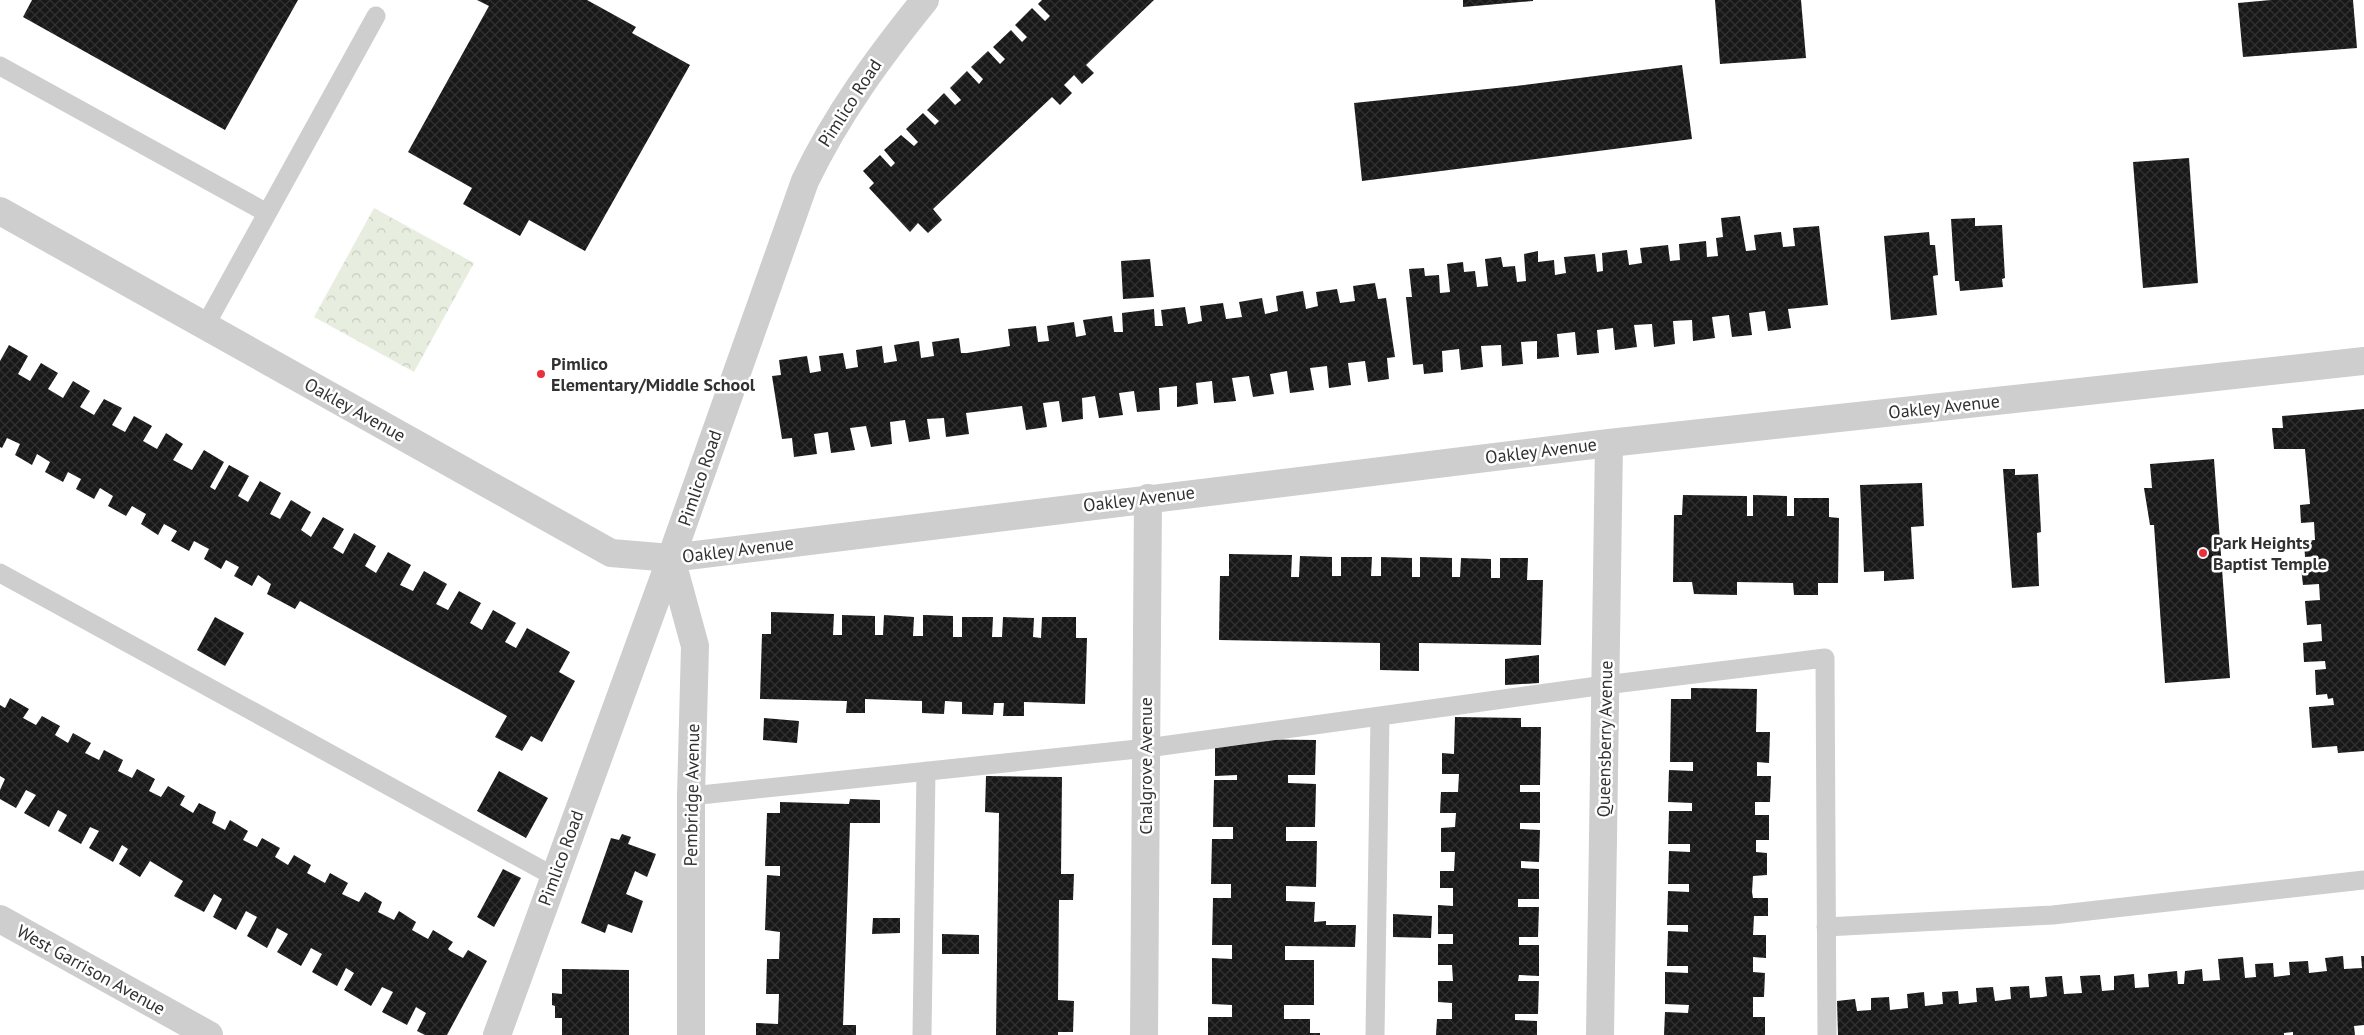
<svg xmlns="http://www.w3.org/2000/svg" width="2364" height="1035" viewBox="0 0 2364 1035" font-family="'PT Sans',sans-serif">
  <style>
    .forest { fill: url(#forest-crowns) }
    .building { fill: url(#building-cross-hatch) }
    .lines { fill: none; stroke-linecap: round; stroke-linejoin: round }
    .service { stroke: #cecece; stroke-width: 19 }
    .minor { stroke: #cecece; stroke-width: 28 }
    .poi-dot { fill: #eb2f3b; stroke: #fff; stroke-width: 2 }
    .labels { text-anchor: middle; stroke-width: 5; stroke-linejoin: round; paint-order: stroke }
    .street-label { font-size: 18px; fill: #313131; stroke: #fff }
    .poi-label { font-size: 18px; font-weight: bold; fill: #313131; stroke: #fff; text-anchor: start }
  </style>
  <defs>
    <pattern id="forest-crowns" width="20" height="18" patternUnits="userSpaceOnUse" patternTransform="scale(1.25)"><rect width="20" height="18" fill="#e7eedf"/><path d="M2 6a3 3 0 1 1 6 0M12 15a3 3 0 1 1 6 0" fill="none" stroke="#c7cdc0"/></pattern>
    <pattern id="building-cross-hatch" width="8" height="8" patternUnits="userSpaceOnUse" patternTransform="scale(1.25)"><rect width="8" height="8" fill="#181818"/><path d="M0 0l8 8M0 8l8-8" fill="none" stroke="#313131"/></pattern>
  </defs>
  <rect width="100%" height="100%" fill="#fff"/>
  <!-- forest -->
  <path class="forest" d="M 374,208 L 474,263 L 414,372 L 314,317 Z"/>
  <!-- building -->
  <path class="building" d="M 32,0 L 298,0 L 225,130 L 23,17 Z
    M 477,0 L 587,0 L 636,27 L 632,33 L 690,65 L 585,251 L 529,220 L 520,236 L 463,204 L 472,188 L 408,152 L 489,6 Z
    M 1042,0 L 1154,0 L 1086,65 L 1094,73 L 1082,84 L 1074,75 L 1064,85 L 1072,93 L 1060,105 L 1052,97 L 933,209 L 942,220 L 928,233 L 918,223 L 910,232 L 869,188 L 874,183 L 863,171 L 880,155 L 891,167 L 895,163 L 884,150 L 901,135 L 914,146 L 918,142 L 906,129 L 923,113 L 935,125 L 939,121 L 927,110 L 944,93 L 955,105 L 961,100 L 950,88 L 967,71 L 979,84 L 983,79 L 971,67 L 988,51 L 1000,64 L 1005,59 L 993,47 L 1011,30 L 1022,42 L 1027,37 L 1015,25 L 1032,8 L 1045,21 L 1050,16 L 1038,4 Z
    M 1463,0 L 1533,0 L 1533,1 L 1463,7 Z
    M 1715,0 L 1801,0 L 1806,58 L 1720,64 Z
    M 2271,0 L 2353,0 L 2357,48 L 2243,57 L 2238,3 Z
    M 1682,65 L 1692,139 L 1362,181 L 1354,103 L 1516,86 Z
    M 2189,158 L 2198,283 L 2143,288 L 2133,162 Z
    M 1740,216 L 1746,251 L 1756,250 L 1754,235 L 1781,232 L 1783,247 L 1795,246 L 1793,228 L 1819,226 L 1828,305 L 1788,309 L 1791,328 L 1768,331 L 1765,311 L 1749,313 L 1752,335 L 1732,337 L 1729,315 L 1712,317 L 1715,338 L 1693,341 L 1692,320 L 1673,321 L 1675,344 L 1654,347 L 1652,324 L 1634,325 L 1637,347 L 1615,350 L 1613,328 L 1597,330 L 1599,353 L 1577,355 L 1575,332 L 1557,334 L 1559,357 L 1537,359 L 1537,341 L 1521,342 L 1523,364 L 1502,366 L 1501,345 L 1481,346 L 1483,367 L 1461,370 L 1459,349 L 1442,351 L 1443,372 L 1424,374 L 1423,364 L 1413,365 L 1406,297 L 1412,297 L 1409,269 L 1424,268 L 1425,276 L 1439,275 L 1440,293 L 1450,292 L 1447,264 L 1463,262 L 1464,272 L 1475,271 L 1477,287 L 1488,286 L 1485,259 L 1501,257 L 1503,267 L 1515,266 L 1517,282 L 1526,281 L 1524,254 L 1538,251 L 1538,262 L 1554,260 L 1555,275 L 1566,273 L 1564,257 L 1595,254 L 1597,272 L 1603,271 L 1602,253 L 1627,250 L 1629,265 L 1642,263 L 1640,248 L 1668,245 L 1670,261 L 1680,260 L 1679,244 L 1706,241 L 1707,257 L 1718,256 L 1716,238 L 1723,237 L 1721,218 Z
    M 1975,218 L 1975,226 L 2002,225 L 2005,278 L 2002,279 L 2003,287 L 1960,291 L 1959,281 L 1955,281 L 1951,219 Z
    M 1929,232 L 1930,245 L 1935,245 L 1938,275 L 1933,276 L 1937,315 L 1891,320 L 1884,236 Z
    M 1150,259 L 1154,297 L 1123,299 L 1121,261 Z
    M 1375,283 L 1378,299 L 1386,298 L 1395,357 L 1387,358 L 1389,379 L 1368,382 L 1365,361 L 1348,363 L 1351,385 L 1329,388 L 1327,366 L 1310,368 L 1314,390 L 1290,393 L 1287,371 L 1270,374 L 1274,394 L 1253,397 L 1249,376 L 1232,378 L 1236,401 L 1214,403 L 1212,381 L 1196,383 L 1198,404 L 1177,407 L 1177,386 L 1159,388 L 1160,410 L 1137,412 L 1134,391 L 1119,393 L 1123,415 L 1099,418 L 1095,396 L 1082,398 L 1083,419 L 1062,422 L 1059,401 L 1043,403 L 1047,427 L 1026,430 L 1022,406 L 966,413 L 969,434 L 946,437 L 944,418 L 927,419 L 930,439 L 909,442 L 905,420 L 890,422 L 892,444 L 871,447 L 866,426 L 850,428 L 855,450 L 831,453 L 828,432 L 814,434 L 817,454 L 794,457 L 792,438 L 782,439 L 772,376 L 781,375 L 779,360 L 807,356 L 810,373 L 821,371 L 819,356 L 843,353 L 846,369 L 858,367 L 856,350 L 882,346 L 884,363 L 897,361 L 894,345 L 919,341 L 921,358 L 934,356 L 932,342 L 959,338 L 961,353 L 967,353 L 1010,346 L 1008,329 L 1036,326 L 1038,342 L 1049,341 L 1047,326 L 1074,322 L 1076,337 L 1086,335 L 1083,320 L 1112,316 L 1114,332 L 1123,332 L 1122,313 L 1154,309 L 1155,326 L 1163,326 L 1161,310 L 1185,307 L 1188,324 L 1202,321 L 1200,306 L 1223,303 L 1226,319 L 1242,317 L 1239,302 L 1262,298 L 1265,314 L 1278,311 L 1276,296 L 1303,291 L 1306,309 L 1318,306 L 1316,292 L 1337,289 L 1340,303 L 1355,301 L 1353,286 Z
    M 9,345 L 28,356 L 18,374 L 30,381 L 41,363 L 58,373 L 48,389 L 63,398 L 73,381 L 90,391 L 80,407 L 94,415 L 104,399 L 122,408 L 112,425 L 125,432 L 134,416 L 152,426 L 143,441 L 157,449 L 166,433 L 183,444 L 173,460 L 192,470 L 204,450 L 224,462 L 210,487 L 215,490 L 229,465 L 249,476 L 238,496 L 248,502 L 260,481 L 281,493 L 270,514 L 280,519 L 291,500 L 311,512 L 301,530 L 311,537 L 323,517 L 344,529 L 333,548 L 343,554 L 354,533 L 376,546 L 365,566 L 376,573 L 388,552 L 411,565 L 400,585 L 413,591 L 424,571 L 447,584 L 436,604 L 448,610 L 459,591 L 481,603 L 470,623 L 482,630 L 493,610 L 516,623 L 505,642 L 516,648 L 527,628 L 570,652 L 559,672 L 575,681 L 542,742 L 531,736 L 522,751 L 495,737 L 507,716 L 300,601 L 295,609 L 267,594 L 271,584 L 258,575 L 252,586 L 234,576 L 239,567 L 226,560 L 221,569 L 204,559 L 209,549 L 194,541 L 189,551 L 171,541 L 177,531 L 164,524 L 158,535 L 141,524 L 146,514 L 132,506 L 126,516 L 108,506 L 113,496 L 100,488 L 94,499 L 76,489 L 81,479 L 68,472 L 63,482 L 45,472 L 50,462 L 37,454 L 32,465 L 15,455 L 20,444 L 7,438 L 2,448 L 0,447 L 0,361 Z
    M 2364,409 L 2364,751 L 2338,753 L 2337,746 L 2312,748 L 2309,707 L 2334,705 L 2333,698 L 2328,699 L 2327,694 L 2316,695 L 2315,670 L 2326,669 L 2325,661 L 2304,662 L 2303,643 L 2322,641 L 2321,624 L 2307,625 L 2305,601 L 2320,600 L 2319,584 L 2303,585 L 2301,568 L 2319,567 L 2318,556 L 2305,557 L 2304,541 L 2315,540 L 2314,522 L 2301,523 L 2300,505 L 2310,504 L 2305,449 L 2274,449 L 2272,428 L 2283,428 L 2282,416 Z
    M 2214,459 L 2230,678 L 2165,683 L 2154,525 L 2150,525 L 2144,488 L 2152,488 L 2150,464 Z
    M 2003,469 L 2015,469 L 2015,475 L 2038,474 L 2041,532 L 2037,533 L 2039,586 L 2012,588 Z
    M 1922,483 L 1924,526 L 1911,527 L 1914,579 L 1884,581 L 1884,571 L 1864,572 L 1860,485 Z
    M 1683,495 L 1747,496 L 1747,516 L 1753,516 L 1753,495 L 1787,496 L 1787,516 L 1794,516 L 1794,498 L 1829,498 L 1829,517 L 1839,518 L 1838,583 L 1818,583 L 1818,595 L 1794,595 L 1793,583 L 1737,582 L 1737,595 L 1694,594 L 1692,582 L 1673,582 L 1674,515 L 1682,515 Z
    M 1229,554 L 1292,555 L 1291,577 L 1299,577 L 1300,556 L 1332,557 L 1332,576 L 1341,576 L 1341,557 L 1372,557 L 1371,576 L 1381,576 L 1381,557 L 1412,558 L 1412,577 L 1420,577 L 1420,557 L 1452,558 L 1452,577 L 1460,577 L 1461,558 L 1491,559 L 1491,578 L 1500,578 L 1500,558 L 1528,558 L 1527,580 L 1543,580 L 1541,645 L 1419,643 L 1419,671 L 1380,670 L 1380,643 L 1219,640 L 1220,576 L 1229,576 Z
    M 771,612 L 834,614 L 833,635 L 842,635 L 842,615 L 875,616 L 875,635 L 883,635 L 884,615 L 914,617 L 913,636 L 923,636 L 923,615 L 925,615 L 953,616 L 953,637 L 962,637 L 962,617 L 993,617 L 992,637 L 1002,637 L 1003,617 L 1034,618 L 1033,637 L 1041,638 L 1042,617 L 1076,617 L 1076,638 L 1087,638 L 1085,704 L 1024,702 L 1024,716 L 1003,716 L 1004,703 L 994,703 L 993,715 L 962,714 L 962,702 L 945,701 L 944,714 L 922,713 L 922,701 L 865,699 L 865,713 L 846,713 L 847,701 L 760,699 L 762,634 L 771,634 Z
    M 215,617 L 244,633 L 225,666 L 197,650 Z
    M 1539,655 L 1539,683 L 1505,685 L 1505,659 Z
    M 1691,688 L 1757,689 L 1756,732 L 1770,732 L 1769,763 L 1757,762 L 1757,776 L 1771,776 L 1770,802 L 1755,802 L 1755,815 L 1769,815 L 1769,840 L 1756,840 L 1756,852 L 1767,853 L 1767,875 L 1753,876 L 1752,892 L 1753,898 L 1768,898 L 1768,916 L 1754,916 L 1753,935 L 1766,935 L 1766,958 L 1753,957 L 1753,972 L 1765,973 L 1764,997 L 1753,997 L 1753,1017 L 1765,1017 L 1765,1035 L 1664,1035 L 1665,1012 L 1688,1013 L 1689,1005 L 1665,1004 L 1665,972 L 1688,973 L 1688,966 L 1667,966 L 1668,931 L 1688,932 L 1688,925 L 1667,925 L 1668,891 L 1689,892 L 1689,884 L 1668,884 L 1669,851 L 1690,852 L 1690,844 L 1668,844 L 1669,811 L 1692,811 L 1692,803 L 1668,802 L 1669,770 L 1693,771 L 1693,762 L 1670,762 L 1671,699 L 1691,699 Z
    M 10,698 L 29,709 L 23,718 L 36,725 L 42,716 L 60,726 L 55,735 L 68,743 L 73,733 L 91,743 L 85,753 L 99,760 L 104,750 L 123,760 L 118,771 L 132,778 L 137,769 L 155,779 L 149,791 L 161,797 L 168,786 L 185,796 L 180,805 L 193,813 L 199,803 L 216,812 L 212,823 L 225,830 L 230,820 L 248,831 L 243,840 L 257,847 L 262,838 L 280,848 L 275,857 L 288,865 L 294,855 L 311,865 L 307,873 L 325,883 L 330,873 L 348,883 L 342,894 L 359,902 L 365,892 L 382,902 L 378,912 L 394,920 L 399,911 L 416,922 L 412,930 L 428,939 L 433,930 L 453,942 L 448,949 L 450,951 L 463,958 L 468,950 L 487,961 L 447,1035 L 425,1035 L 417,1031 L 426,1013 L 416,1007 L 407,1025 L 382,1012 L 393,992 L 382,987 L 371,1006 L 344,990 L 354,973 L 346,968 L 337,986 L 312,972 L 322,954 L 311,948 L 301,966 L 277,952 L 288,934 L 277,928 L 267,948 L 247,936 L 257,917 L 246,911 L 236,930 L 213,917 L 222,899 L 214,894 L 204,912 L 174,896 L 183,881 L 150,861 L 140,877 L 119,864 L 128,849 L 122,845 L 113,862 L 89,848 L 99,831 L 90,827 L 81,844 L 60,832 L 58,831 L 67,815 L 58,810 L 49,827 L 24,813 L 36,795 L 26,790 L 16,808 L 0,799 L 0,790 L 5,779 L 0,776 L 0,705 L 5,708 Z
    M 1455,717 L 1521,718 L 1521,727 L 1541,727 L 1540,785 L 1520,785 L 1520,792 L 1540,792 L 1540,823 L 1520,823 L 1520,829 L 1540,830 L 1539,862 L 1521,861 L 1521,868 L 1539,869 L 1539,899 L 1518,899 L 1518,907 L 1539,907 L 1538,937 L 1519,937 L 1519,945 L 1539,945 L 1539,976 L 1519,975 L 1518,981 L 1539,981 L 1538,1014 L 1515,1014 L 1515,1020 L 1537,1021 L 1537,1035 L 1436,1035 L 1437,1019 L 1452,1019 L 1452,1003 L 1438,1002 L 1438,981 L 1453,981 L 1452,965 L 1438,965 L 1438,944 L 1453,944 L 1453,934 L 1438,934 L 1438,905 L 1453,906 L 1453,888 L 1440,888 L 1440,871 L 1454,871 L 1455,852 L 1441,852 L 1441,828 L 1455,827 L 1456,813 L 1440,813 L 1441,792 L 1458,792 L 1459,774 L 1442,774 L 1442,753 L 1454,754 Z
    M 764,718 L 799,721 L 797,743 L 763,740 Z
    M 1215,739 L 1316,740 L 1315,775 L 1288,775 L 1288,783 L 1316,784 L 1315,827 L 1286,827 L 1286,841 L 1317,841 L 1316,887 L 1286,886 L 1286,901 L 1315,902 L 1314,922 L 1326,921 L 1326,925 L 1356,925 L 1355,947 L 1285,946 L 1285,960 L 1314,960 L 1314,1005 L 1284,1005 L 1284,1019 L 1310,1019 L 1310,1033 L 1320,1033 L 1320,1035 L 1208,1035 L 1208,1017 L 1232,1017 L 1232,1005 L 1212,1004 L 1212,958 L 1232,959 L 1232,945 L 1212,945 L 1213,898 L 1231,898 L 1231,884 L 1211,884 L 1212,839 L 1233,839 L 1233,827 L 1213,827 L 1214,780 L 1237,780 L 1237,775 L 1215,776 Z
    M 499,771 L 548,798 L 526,838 L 477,811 Z
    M 986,776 L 1062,777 L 1061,874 L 1074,874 L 1073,900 L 1059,900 L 1058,1000 L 1074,1001 L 1073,1032 L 1058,1032 L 1058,1035 L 996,1035 L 999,813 L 985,812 Z
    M 850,799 L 880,800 L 880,823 L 850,823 L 843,1025 L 856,1025 L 856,1035 L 756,1035 L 756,1023 L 778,1024 L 779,994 L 766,994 L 767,959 L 779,959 L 780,932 L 765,930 L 767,875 L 780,876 L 780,866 L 765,866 L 767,813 L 780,813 L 780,802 L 849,804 Z
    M 622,834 L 631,837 L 628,844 L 656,854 L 647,877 L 635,871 L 626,894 L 643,901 L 632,933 L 608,924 L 605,933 L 581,923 L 611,838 L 619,840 Z
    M 503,869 L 521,878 L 494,927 L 477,917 Z
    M 1393,914 L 1432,916 L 1431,938 L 1393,937 Z
    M 873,918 L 900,918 L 900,933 L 872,934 Z
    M 942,934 L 979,935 L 979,954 L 942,954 Z
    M 2343,956 L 2344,969 L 2362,968 L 2361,956 L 2364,956 L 2364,1025 L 2354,1026 L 2355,1035 L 2293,1035 L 2293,1032 L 2284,1033 L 2284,1035 L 1838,1035 L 1837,1001 L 1855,999 L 1857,1011 L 1871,1010 L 1871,998 L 1889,997 L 1890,1010 L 1908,1008 L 1907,994 L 1924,992 L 1925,1006 L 1943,1004 L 1942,992 L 1958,991 L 1959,1004 L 1977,1002 L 1976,988 L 1993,987 L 1995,1001 L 2011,999 L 2010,987 L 2029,986 L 2030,998 L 2043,997 L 2047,996 L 2045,977 L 2062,976 L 2064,994 L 2082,993 L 2080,976 L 2100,975 L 2102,991 L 2114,990 L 2114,976 L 2134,974 L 2135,988 L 2149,987 L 2148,974 L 2177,971 L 2178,984 L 2184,984 L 2185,971 L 2202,969 L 2203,981 L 2220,980 L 2218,959 L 2243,957 L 2245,978 L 2256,977 L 2255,964 L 2273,963 L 2274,977 L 2290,975 L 2289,962 L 2308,961 L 2309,973 L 2327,971 L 2325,958 Z
    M 562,969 L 629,970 L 629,1035 L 562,1035 L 562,1018 L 555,1018 L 555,1006 L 552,1005 L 552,993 L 562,994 Z"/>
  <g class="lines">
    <!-- service -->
    <path class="service" d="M 0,66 L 267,213
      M 205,326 L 376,16
      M 0,573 L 555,877
      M 691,796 L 1147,748 L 1605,685 L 1825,658 L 1827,1035
      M 1826,927 L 2053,915 L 2364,880
      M 922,1035 L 926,771
      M 1375,1035 L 1380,716"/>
    <!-- minor -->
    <path class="minor" d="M 0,211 L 611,553 L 671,558 L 1609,443 L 2364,361
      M 671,558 L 695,646 L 691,796 L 691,1035
      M 0,919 L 209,1035
      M 497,1035 L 671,558 L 805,181 C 837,114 879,57 925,0
      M 1144,1035 L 1148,498
      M 1600,1035 L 1609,443"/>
  </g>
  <!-- markers -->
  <g class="poi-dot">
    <circle cx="541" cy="374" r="5"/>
    <circle cx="2203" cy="553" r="5"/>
  </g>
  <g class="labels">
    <!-- street labels -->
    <g class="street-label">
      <text transform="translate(850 103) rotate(-57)" y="6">Pimlico Road</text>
      <text transform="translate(1944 407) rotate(-6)" y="6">Oakley Avenue</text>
      <text transform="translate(355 410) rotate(29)" y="6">Oakley Avenue</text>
      <text transform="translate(1541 451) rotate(-7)" y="6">Oakley Avenue</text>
      <text transform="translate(700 478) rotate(-71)" y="6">Pimlico Road</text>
      <text transform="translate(1139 499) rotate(-7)" y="6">Oakley Avenue</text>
      <text transform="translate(738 550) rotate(-7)" y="6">Oakley Avenue</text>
      <text transform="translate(1605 739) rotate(-89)" y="6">Queensberry Avenue</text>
      <text transform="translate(1146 766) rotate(-90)" y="6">Chalgrove Avenue</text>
      <text transform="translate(692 795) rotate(-89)" y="6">Pembridge Avenue</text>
      <text transform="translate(561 858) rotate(-70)" y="6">Pimlico Road</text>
      <text transform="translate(91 970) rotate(29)" y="6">West Garrison Avenue</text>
    </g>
    <!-- poi labels -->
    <g class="poi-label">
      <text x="551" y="370">Pimlico<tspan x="551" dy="21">Elementary/Middle School</tspan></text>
      <text x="2213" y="549">Park Heights<tspan x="2213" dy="21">Baptist Temple</tspan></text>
    </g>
  </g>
</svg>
